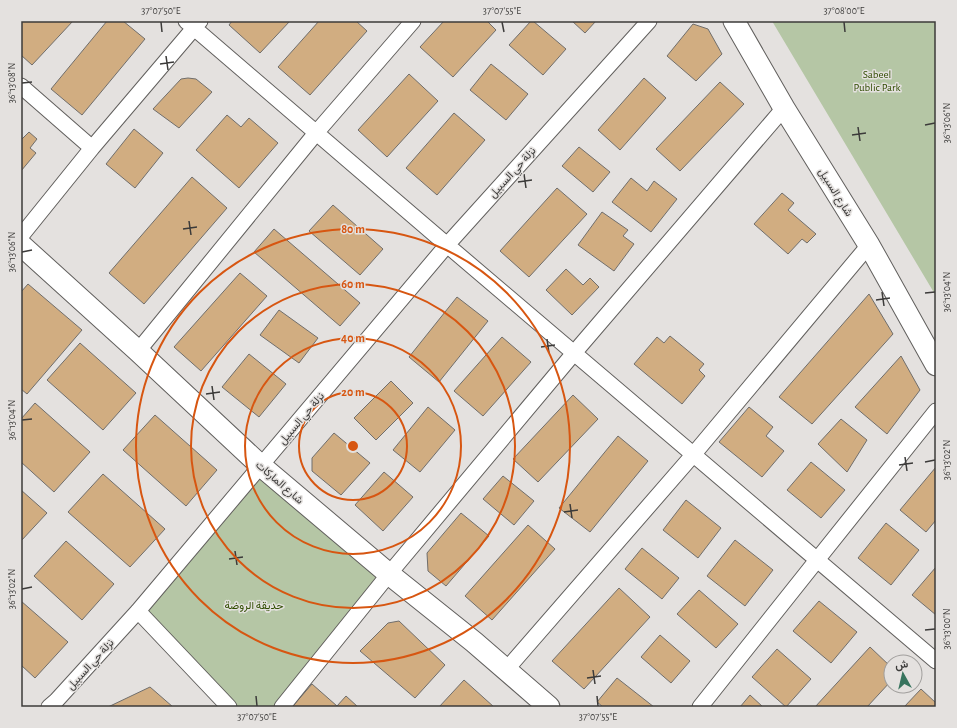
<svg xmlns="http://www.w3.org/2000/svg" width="957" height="728" viewBox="0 0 957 728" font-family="'Alegreya Sans',Vazirmatn,sans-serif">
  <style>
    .green { fill: #b5c6a5 }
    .building { fill: #d1ad81; stroke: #706e6c }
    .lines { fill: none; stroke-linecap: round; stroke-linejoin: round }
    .street-casing { stroke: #615f5d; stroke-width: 17 }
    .secondary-casing { stroke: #615f5d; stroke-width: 23 }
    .street { stroke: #fff; stroke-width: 15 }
    .secondary { stroke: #fff; stroke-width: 21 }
    .ticks { fill: none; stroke: #3c3b3a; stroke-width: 1.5 }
    .ring { fill: none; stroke: #d75611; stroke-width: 2 }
    .labels { text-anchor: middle; stroke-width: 3; stroke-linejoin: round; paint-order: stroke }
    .park-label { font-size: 11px; fill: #304c00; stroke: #e4e1df }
    .street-label { font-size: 11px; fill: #3c3b3a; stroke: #e4e1df }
    .centre { fill: #d75611; stroke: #e4e1df; stroke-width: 2 }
    .ring-label { font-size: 12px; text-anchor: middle; font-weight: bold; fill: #d75611; stroke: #e4e1df; stroke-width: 3; stroke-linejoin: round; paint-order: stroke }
    .neatline { fill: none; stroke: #3c3b3a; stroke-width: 1.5 }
    .ticks-label { font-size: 10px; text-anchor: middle; fill: #3c3b3a }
  </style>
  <rect width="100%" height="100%" fill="#e4e1df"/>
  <!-- green -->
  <path class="green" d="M 772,21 L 936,21 L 936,296 Z
    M 260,465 L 389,574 L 282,707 L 230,707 L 138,611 Z"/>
  <!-- building -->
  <path class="building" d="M 23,21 L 73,21 L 32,65 L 21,55 L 21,23 Z
    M 107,21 L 123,21 L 145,39 L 82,115 L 51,89 Z
    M 232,21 L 290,21 L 260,53 L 229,25 Z
    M 319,21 L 356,21 L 367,31 L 310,95 L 278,67 Z
    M 444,21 L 487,21 L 496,30 L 453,77 L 420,47 Z
    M 531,21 L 533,21 L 566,49 L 543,75 L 509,45 Z
    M 572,21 L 596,21 L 585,33 Z
    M 693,24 L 708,29 L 722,54 L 696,81 L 667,56 Z
    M 491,64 L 528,94 L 506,120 L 470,90 Z
    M 409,74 L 438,101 L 387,157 L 358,130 Z
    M 188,78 L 196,79 L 212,92 L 179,128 L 153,109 L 181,79 Z
    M 644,78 L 666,98 L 620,150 L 598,130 Z
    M 720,82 L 744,104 L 680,171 L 656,149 Z
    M 454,113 L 485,140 L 437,195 L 406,168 Z
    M 227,115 L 241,127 L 249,118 L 278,143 L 239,188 L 196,150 Z
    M 134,129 L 163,153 L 135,188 L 106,164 Z
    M 29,132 L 37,139 L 30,148 L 36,153 L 21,171 L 21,138 L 22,139 Z
    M 579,147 L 610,172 L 593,192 L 562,166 Z
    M 192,177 L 227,208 L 144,304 L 109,273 Z
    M 631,178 L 647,191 L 654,181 L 677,199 L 651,232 L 612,202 Z
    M 557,188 L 587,214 L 529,277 L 500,251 Z
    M 782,193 L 794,203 L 788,210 L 816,234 L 807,243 L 802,239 L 788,254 L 754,224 Z
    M 333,205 L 383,249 L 360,275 L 309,231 Z
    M 602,212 L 628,230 L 623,236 L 634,244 L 614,271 L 578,245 Z
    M 274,229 L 360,303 L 340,326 L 254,252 Z
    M 566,269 L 583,285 L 590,278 L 599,287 L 572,315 L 546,290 Z
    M 240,273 L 267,296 L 201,371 L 174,347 Z
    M 28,284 L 82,330 L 27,394 L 21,389 L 21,292 Z
    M 869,294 L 893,334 L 812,424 L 779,397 Z
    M 457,297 L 488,321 L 439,382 L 409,357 Z
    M 279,310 L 318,338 L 299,363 L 260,335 Z
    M 670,336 L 704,364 L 699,370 L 705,376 L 682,404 L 634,364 L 657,337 L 664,343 Z
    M 502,337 L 531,362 L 483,416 L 454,391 Z
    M 80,343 L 136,393 L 103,430 L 47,380 Z
    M 249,354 L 286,384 L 259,417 L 222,387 Z
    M 901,356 L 920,390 L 887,434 L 855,407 Z
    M 391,381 L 413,403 L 376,440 L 354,418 Z
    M 573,395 L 598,419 L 538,482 L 513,459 Z
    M 35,403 L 90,452 L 54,492 L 21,462 L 21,419 Z
    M 428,407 L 455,430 L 420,472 L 393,450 Z
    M 749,407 L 773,427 L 766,436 L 784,451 L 762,477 L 719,442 Z
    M 155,415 L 217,470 L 186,506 L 123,450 Z
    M 841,419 L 867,440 L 847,472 L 818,444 Z
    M 334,433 L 370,463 L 341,495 L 312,471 L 312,458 Z
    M 618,436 L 648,461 L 590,532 L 559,508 Z
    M 811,462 L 845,490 L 821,518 L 787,490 Z
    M 936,467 L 936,520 L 926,532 L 900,510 Z
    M 384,472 L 413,497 L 383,531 L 355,505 Z
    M 103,474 L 165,529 L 130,567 L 68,512 Z
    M 503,476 L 534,501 L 514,525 L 483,499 Z
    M 21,490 L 47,513 L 21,541 Z
    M 686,500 L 721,528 L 698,558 L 663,530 Z
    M 461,513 L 489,536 L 446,586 L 428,571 L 427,553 Z
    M 886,523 L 919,550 L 891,585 L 858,558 Z
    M 528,525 L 555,549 L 492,620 L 465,596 Z
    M 735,540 L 773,570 L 745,606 L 707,576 Z
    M 66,541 L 114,584 L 82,620 L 34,576 Z
    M 642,548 L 679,578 L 662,599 L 625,569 Z
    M 936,567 L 936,615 L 912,595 Z
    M 619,588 L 650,617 L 584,689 L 552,661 Z
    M 699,590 L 738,624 L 716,648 L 677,614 Z
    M 21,601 L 68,642 L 35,678 L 21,665 Z
    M 819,601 L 857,632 L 831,663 L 793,631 Z
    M 399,621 L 445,665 L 415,698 L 360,651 L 388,623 Z
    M 660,635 L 690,661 L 671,683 L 641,657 Z
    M 870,647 L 891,667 L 891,681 L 867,707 L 815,707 Z
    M 777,649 L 811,679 L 786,707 L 752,677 Z
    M 617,678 L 654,707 L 603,707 L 597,702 Z
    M 464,680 L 494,707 L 439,707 Z
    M 312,684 L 337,706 L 346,696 L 358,707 L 292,707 Z
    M 150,687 L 173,707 L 108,707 Z
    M 921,689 L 936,703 L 936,707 L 904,707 Z
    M 750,695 L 763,707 L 740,707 Z"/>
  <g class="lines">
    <defs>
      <path id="street" d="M 186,21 L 447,245 L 936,661
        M 21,86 L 92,148
        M 21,236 L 92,148 L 200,21
        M 138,351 L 316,133 L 413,21
        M 138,611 L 229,707
        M 506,670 L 693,455 L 869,245
        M 49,707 L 56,701 L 138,611 L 447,245 L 649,21
        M 282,707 L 389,574 L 574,353 L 784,108
        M 700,707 L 817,560 L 936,411"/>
      <path id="secondary" d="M 734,21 L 784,108 L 869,245 L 936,365
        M 21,245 L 138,351 L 260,465 L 389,574 L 474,642 L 549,707"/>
    </defs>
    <!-- street casing -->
    <use href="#street" class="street-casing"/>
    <!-- secondary casing -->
    <use href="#secondary" class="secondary-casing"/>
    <!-- street -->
    <use href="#street" class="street"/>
    <!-- secondary -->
    <use href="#secondary" class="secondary"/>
  </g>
  <!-- ticks -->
  <path class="ticks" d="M 161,22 L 162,32M 502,22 L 504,32M 844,22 L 845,32M 166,56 L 168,70M 160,64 L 174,62M 22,83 L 32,82M 925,125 L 935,123M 858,127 L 860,141M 852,135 L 866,133M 524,174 L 526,188M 518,182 L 532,180M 189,221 L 191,235M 183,229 L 197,227M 22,252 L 32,250M 882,292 L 884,306M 925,293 L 935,292M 876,300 L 890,298M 547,339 L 549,353M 541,347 L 555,345M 212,386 L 214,400M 206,394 L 220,392M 22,420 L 32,419M 905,457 L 907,471M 925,462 L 935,460M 899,465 L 913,463M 570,504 L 572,518M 564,512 L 578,510M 235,551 L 237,565M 229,559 L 243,557M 22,589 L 32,587M 925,630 L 935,629M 593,670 L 595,684M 587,678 L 601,676M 256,696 L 257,706M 597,696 L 598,706"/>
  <!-- distance rings -->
  <g class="ring">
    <circle cx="353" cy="446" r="54"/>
    <circle cx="353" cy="446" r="108"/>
    <circle cx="353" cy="446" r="162"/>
    <circle cx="353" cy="446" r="217"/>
  </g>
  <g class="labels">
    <!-- park labels -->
    <g class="park-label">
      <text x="877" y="78">Sabeel<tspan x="877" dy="13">Public Park</tspan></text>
      <text x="254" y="609">حديقة الروضة</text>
    </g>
    <!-- street labels -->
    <g class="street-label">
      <text transform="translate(512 172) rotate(-48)" y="4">نزلة حي السبيل</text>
      <text transform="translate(836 192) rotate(58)" y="4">شارع السبيل</text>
      <text transform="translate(301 418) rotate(-50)" y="4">نزلة حي السبيل</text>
      <text transform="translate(280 482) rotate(41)" y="4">شارع الماركات</text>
      <text transform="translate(90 664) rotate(-48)" y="4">نزلة حي السبيل</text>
    </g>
  </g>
  <circle cx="353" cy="446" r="6" class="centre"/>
  <g class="ring-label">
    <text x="353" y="233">80 m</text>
    <text x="353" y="288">60 m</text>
    <text x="353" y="342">40 m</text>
    <text x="353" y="396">20 m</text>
  </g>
  <!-- border -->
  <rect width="957" height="728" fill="none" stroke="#e4e1df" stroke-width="44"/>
  <!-- north arrow -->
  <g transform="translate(903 674) rotate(352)"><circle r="19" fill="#e4e1df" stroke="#a19f9d"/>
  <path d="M0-3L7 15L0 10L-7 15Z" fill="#38745e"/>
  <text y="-6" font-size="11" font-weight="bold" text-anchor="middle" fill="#3c3b3a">ش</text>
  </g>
  <rect x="22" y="22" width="913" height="684" class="neatline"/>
  <g class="ticks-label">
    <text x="161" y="14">37°07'50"E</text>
    <text x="502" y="14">37°07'55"E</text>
    <text x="844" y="14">37°08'00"E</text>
    <text transform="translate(11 83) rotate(-90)" y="4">36°13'08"N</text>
    <text transform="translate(946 123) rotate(-90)" y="4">36°13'06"N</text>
    <text transform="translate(11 252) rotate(-90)" y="4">36°13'06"N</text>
    <text transform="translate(946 292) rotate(-90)" y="4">36°13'04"N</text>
    <text transform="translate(11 420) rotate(-90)" y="4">36°13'04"N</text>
    <text transform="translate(946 460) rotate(-90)" y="4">36°13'02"N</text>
    <text transform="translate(11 589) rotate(-90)" y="4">36°13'02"N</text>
    <text transform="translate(946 629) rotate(-90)" y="4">36°13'00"N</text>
    <text x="257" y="720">37°07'50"E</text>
    <text x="598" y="720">37°07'55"E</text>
  </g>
</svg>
